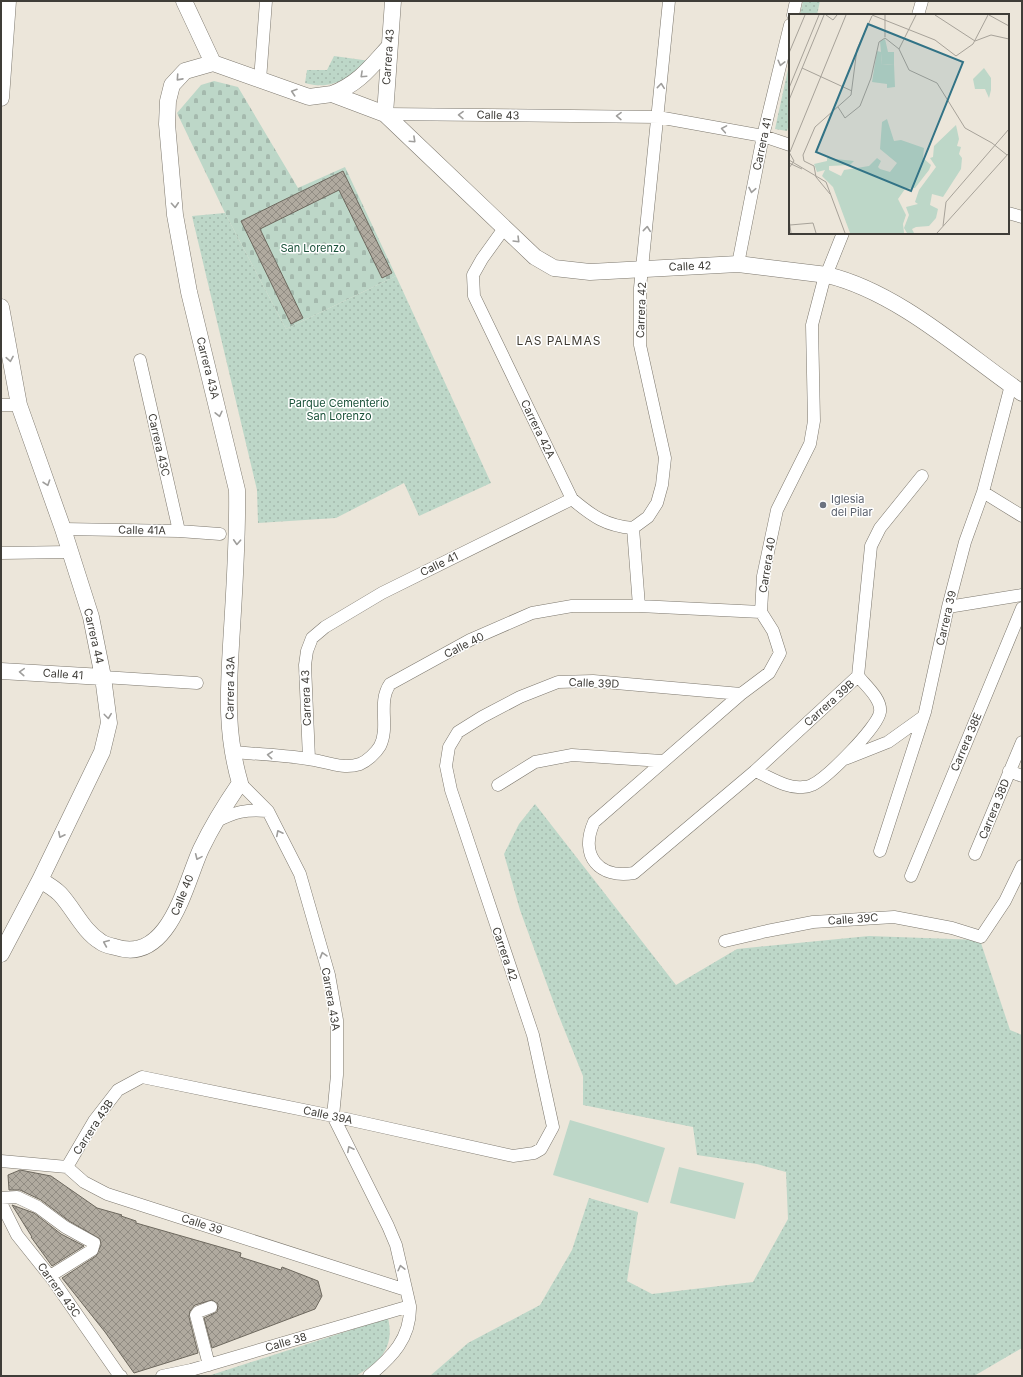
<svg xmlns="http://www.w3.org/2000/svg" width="1023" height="1377" viewBox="0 0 1023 1377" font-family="Inter,sans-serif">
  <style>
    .cemetery { fill: url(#cemetery-stones) }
    .park { fill: url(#park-dots) }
    .pitch { fill: #bdd7c8 }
    .building { fill: url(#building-cross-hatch); stroke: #6d685e }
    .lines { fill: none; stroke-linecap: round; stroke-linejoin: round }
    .minor-casing { stroke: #7d786e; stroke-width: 13 }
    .tertiary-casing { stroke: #7d786e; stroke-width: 17 }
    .minor { stroke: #fff; stroke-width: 12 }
    .tertiary { stroke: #fff; stroke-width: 16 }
    .oneway { stroke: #9f9e9c }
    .worship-dot { fill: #6b7280; stroke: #fff; stroke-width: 1.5 }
    .labels { text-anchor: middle; stroke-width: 3; stroke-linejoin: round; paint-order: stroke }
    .street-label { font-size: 11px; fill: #3f3d38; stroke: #fff }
    .park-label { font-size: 11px; fill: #195038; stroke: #fff }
    .worship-label { font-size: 11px; fill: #5b616d; stroke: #fff; text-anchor: start }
    .neighbourhood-label { font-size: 12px; letter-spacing: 1px; fill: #3e3930; stroke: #fff }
    .inset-road { fill: none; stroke: #a7a299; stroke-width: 1 }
    .view { fill: #327386; fill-opacity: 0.15; stroke: #327386; stroke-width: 2 }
    .inset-edge { fill: none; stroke: #3f3d38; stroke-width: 2 }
  </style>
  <defs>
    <pattern id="cemetery-stones" width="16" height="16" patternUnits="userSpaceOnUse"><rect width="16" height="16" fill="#bdd7c8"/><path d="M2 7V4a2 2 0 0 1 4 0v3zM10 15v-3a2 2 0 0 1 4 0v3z" fill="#a4b9ad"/></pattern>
    <pattern id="park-dots" width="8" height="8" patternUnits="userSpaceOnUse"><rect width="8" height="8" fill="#bdd7c8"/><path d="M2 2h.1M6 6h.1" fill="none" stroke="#a4b9ad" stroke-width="1.8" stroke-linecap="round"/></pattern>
    <pattern id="building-cross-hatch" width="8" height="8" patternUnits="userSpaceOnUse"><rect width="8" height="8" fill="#b0aa9f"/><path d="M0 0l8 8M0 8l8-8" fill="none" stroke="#918c83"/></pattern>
  </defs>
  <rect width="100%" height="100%" fill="#ece6da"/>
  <!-- cemetery -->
  <path class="cemetery" d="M 214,81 L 238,87 L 298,188 L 345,167 L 396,276 L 286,329 L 225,213 L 177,113 L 201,85 Z"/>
  <!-- park -->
  <path class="park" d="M 803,1 L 820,1 L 817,15 L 800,15 Z
    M 334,56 L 370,61 C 350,77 332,91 305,83 L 307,70 L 327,70 Z
    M 790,60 L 790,121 L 787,131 L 775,129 Z
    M 225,213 L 286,329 L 396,276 L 491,483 L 419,516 L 404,483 L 336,518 L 258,523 L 257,490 L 192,216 Z
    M 535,804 L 676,985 L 737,949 L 869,936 L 980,940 L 1010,1030 L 1022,1035 L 1022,1348 L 974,1376 L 430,1376 L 468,1343 L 540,1305 L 572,1250 L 589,1198 L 638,1212 L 627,1281 L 652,1294 L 753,1282 L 788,1219 L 786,1172 L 757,1164 L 697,1155 L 693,1127 L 583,1105 L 583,1076 L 556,1009 L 520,910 L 504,854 L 519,824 Z
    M 388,1318 C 395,1348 380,1362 356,1376 L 208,1376 Z"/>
  <!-- pitch -->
  <path class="pitch" d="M 570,1120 L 665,1148 L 648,1203 L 553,1175 Z
    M 679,1167 L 744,1183 L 735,1219 L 670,1203 Z"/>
  <!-- building -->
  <path class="building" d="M 343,171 L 392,273 L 382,278 L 339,190 L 260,229 L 303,318 L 291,324 L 241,221 Z
    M 20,1170 L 51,1176 L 97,1208 L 122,1215 L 121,1216 L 136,1221 L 136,1223 L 241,1253 L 240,1257 L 281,1270 L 282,1267 L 318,1281 L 322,1296 L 315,1309 L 212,1348 L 204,1318 L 217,1312 L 218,1304 L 212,1300 L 195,1305 L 190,1311 L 189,1317 L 198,1353 L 134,1373 L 105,1332 L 62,1278 L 96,1256 L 101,1245 L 100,1239 L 69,1221 L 41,1200 L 20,1190 L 9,1190 L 8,1175 Z
    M 12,1205 L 34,1213 L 61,1234 L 84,1246 L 52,1266 L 31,1237 L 32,1237 Z"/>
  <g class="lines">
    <defs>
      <path id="minor" d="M 793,15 L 796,1
        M 918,15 L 922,1
        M 260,80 L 266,1
        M 385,114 L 658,117 L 763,136 L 790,145
        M 1008,213 L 1022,217
        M 505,227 L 482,259 L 473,275 L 474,296 L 572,499 C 592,516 606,526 633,528
        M 843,233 L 823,283 L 812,325 L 814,421 L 810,444 L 777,510 L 763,576 L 761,612 L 773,631 L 780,653 L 769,673 L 741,694 L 594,822 C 579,856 599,879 634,873 L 755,771 L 858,676 L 871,546 L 880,528 L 922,476
        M 738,264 L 763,136 L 790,25
        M 140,360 L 179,531
        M 1,405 L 19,405
        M 983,492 L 1022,516
        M 633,528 L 648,517 L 657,503 L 662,485 L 665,458 L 640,345 L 640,288 L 669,1
        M 633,528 L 639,606
        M 63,529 L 179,531 L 220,534
        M 1,553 L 70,552
        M 948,607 L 1022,595
        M 103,677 L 197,683
        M 232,752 C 257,754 283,755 308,759 C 325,761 343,770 360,764 C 367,761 376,753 380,746 C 390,726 377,703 390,684 L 470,640 L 532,613 L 572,606 L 639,606 L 761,612
        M 309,759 L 305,665 L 307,651 L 312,638 L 325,627 L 382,593 L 572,499
        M 845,759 L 888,742 L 923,717
        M 755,771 C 770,777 787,789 803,787 C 806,787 810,786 812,785 C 827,778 878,727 880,712 C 882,699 865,685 858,676
        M 1009,771 L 1022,776
        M 240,783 L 268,811 L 300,874 L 329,975 L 337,1020 L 337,1075 L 333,1116 L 388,1226 L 396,1245 L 410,1306 C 411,1338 392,1357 369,1376
        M 498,785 L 535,762 L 572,755 L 662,761
        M 215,822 C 235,812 245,809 268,811
        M 880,851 L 925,712 L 948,607 L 965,542 L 983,492 L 1011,385
        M 975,854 L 1022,742
        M 911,876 L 1022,608
        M 725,941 L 767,931 L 813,922 L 894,917 L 952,928 L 981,937 L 1005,901 L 1022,866
        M 1,1161 L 67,1167 L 84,1182 L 107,1194 L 406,1290
        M 67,1167 L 94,1121 L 118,1090 L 142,1077 L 333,1116 L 513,1156 L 534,1153 L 541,1149 L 553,1127 L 533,1035 L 451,790 L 446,766 L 449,747 L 458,732 L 482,717 L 520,697 L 558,682 L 593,681 L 741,694
        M 1,1198 L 17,1197 L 38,1207 L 65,1227 L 94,1243 L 92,1250 L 50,1276
        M 1,1203 L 17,1235 L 53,1280 L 119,1375 L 121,1376
        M 209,1365 L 196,1315 L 198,1312 L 211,1307
        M 162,1376 L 191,1370 L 410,1306"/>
      <path id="tertiary" d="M 184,1 L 213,63
        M 332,94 C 358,84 370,68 388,48
        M 1,98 L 8,1
        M 385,114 L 393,1
        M 1,307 L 19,405 L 63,529 L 91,617 L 103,677 L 109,723 L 102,752 L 40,880 L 1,954
        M 1,671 L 103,677
        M 40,880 C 47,884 54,888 60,894 C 74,909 83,931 101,942 C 105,945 111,946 115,947 C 169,965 185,884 201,849 C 212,826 225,805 240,783 C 226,735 228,694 231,645 C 234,593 238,541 237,490 L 189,292 L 175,215 L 167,124 L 168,101 L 172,85 L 185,71 L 213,63 L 309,97 L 332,94 L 385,114 L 535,257 L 554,268 L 590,272 L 738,264 L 827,275 C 898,292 963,352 1022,393"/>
    </defs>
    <!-- minor casing -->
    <use href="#minor" class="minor-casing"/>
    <!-- tertiary casing -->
    <use href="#tertiary" class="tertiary-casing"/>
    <!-- minor -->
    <use href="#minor" class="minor"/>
    <!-- tertiary -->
    <use href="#tertiary" class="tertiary"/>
  </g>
  <!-- one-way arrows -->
  <defs><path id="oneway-chevron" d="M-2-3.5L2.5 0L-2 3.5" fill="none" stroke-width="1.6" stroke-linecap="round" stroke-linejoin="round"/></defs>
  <g class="oneway">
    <use href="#oneway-chevron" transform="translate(781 63) rotate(104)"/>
    <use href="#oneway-chevron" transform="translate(363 75) rotate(137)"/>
    <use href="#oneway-chevron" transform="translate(179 78) rotate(132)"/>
    <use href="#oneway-chevron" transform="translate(661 86) rotate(-84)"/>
    <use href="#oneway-chevron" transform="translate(294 92) rotate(-162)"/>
    <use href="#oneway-chevron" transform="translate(461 115) rotate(-179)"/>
    <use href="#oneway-chevron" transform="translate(619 116) rotate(-179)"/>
    <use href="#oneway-chevron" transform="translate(724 129) rotate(-170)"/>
    <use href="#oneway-chevron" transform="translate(413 140) rotate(43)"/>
    <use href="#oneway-chevron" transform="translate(752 190) rotate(101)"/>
    <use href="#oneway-chevron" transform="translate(175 205) rotate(86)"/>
    <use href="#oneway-chevron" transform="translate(647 229) rotate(-84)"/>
    <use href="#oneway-chevron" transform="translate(517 240) rotate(45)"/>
    <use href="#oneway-chevron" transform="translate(10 359) rotate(80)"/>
    <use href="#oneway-chevron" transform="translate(219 414) rotate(77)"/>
    <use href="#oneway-chevron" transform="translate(47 483) rotate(71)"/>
    <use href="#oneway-chevron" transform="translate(237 542) rotate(93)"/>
    <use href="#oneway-chevron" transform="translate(22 672) rotate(-176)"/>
    <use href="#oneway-chevron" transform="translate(108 716) rotate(83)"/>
    <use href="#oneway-chevron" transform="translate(270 755) rotate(-175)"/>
    <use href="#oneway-chevron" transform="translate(279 833) rotate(-117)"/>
    <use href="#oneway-chevron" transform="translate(61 835) rotate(116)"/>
    <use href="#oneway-chevron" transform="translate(198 857) rotate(114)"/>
    <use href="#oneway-chevron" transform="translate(106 943) rotate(-157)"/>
    <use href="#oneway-chevron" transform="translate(323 955) rotate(-106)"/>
    <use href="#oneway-chevron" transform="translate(350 1149) rotate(-117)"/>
    <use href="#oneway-chevron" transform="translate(401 1268) rotate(-103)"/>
  </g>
  <!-- markers -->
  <circle class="worship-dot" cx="823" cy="505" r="4"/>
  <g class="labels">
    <!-- street labels -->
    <g class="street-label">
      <text transform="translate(388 57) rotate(-86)" y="4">Carrera 43</text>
      <text transform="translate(498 115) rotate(1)" y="4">Calle 43</text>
      <text transform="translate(762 144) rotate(-78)" y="4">Carrera 41</text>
      <text transform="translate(690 266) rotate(-2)" y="4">Calle 42</text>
      <text transform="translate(641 310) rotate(-88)" y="4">Carrera 42</text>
      <text transform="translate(208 368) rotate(76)" y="4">Carrera 43A</text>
      <text transform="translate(538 429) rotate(64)" y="4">Carrera 42A</text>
      <text transform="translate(159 445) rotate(77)" y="4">Carrera 43C</text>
      <text transform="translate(142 530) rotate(1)" y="4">Calle 41A</text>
      <text transform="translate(439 564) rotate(-26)" y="4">Calle 41</text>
      <text transform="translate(767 565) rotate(-81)" y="4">Carrera 40</text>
      <text transform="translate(946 618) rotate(-77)" y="4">Carrera 39</text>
      <text transform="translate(94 636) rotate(77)" y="4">Carrera 44</text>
      <text transform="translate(464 645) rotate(-27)" y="4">Calle 40</text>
      <text transform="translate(63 674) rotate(4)" y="4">Calle 41</text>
      <text transform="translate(594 683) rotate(2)" y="4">Calle 39D</text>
      <text transform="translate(230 688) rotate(-89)" y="4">Carrera 43A</text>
      <text transform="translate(306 698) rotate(-92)" y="4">Carrera 43</text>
      <text transform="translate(829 703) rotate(-42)" y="4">Carrera 39B</text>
      <text transform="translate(966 742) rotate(-67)" y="4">Carrera 38E</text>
      <text transform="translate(994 809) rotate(-68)" y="4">Carrera 38D</text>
      <text transform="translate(182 895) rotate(-68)" y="4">Calle 40</text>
      <text transform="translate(853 919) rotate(-4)" y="4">Calle 39C</text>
      <text transform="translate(505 954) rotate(71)" y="4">Carrera 42</text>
      <text transform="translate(331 999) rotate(80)" y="4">Carrera 43A</text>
      <text transform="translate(328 1115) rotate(12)" y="4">Calle 39A</text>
      <text transform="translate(93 1127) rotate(-57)" y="4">Carrera 43B</text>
      <text transform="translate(202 1224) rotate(18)" y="4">Calle 39</text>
      <text transform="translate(59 1290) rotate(54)" y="4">Carrera 43C</text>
      <text transform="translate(286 1342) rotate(-16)" y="4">Calle 38</text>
    </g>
    <!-- park labels -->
    <g class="park-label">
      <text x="313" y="252">San Lorenzo</text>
      <text x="339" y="407">Parque Cementerio<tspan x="339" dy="13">San Lorenzo</tspan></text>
    </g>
    <!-- worship labels -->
    <g class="worship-label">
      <text x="831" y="503">Iglesia<tspan x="831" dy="13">del Pilar</tspan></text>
    </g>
    <!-- neighbourhood labels -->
    <g class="neighbourhood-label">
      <text x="559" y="345">LAS PALMAS</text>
    </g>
  </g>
  <!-- overview -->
  <g transform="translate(789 14)">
    <rect width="220" height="220" fill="#ece6da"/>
    <path d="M 96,25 L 99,38 L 105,38 L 105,50 L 93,51 L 91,27 Z" fill="#bdd7c8"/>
    <path d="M 88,37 L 92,38 L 93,51 L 105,50 L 106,73 L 98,74 L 98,70 L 83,68 ZM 195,54 L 202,64 L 202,76 L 200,84 L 196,75 L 186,75 L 184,65 ZM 98,105 L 105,127 L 112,126 L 135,134 L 134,144 L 142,151 L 140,156 L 126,174 L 116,175 L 109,185 L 117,201 L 114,210 L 115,219 L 61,219 L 44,173 L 33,162 L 36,156 L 28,158 L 25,150 L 38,147 L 38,144 L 65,147 L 61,151 L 40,152 L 40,156 L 52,162 L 55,156 L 80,152 L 88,144 L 92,147 L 89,153 L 91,155 L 101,158 L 108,149 L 91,135 L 93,108 ZM 167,111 L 170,125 L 168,132 L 172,133 L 170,140 L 173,144 L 172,155 L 154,183 L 143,180 L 141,191 L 149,195 L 147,204 L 140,212 L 127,213 L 123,215 L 125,219 L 118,219 L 115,214 L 120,201 L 117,193 L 129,190 L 126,188 L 130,176 L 147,153 L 141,144 L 144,143 L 145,132 Z" fill="#bdd7c8"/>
    <path class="inset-road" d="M 37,1 L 44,6 L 48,1M 83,1 L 146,26 L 167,42 L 184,30 L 199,1M 96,1 L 96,23M 146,1 L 186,27 L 202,21 L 220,25M 200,1 L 220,12M 96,24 L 110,35 L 120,56 L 148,69 L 176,114 L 203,129 L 218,141M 110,35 L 127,1M 0,39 L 16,1M 13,54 L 63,77M 0,74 L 30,1M 0,86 L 35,1M 49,93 L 56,104 L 71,92 L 82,64 L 90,28 L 96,24M 0,138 L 5,147 L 0,154M 1,138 L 57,1M 14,141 L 26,113 L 62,81 L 68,35 L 83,2M 14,141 L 15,147 L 25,152 L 27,163 L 41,180M 0,146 L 37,168 L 56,219M 0,149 L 13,155M 0,184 L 0,207M 0,205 L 2,219M 1,211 L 24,209 L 27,219M 154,212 L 157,188 L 220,115M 148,219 L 220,139"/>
    <path class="view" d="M 79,10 L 174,48 L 122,177 L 27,138 Z"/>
    <rect width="220" height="220" class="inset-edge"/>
  </g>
  <!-- border -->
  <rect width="1023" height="1377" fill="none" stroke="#3f3d38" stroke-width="4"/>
</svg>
